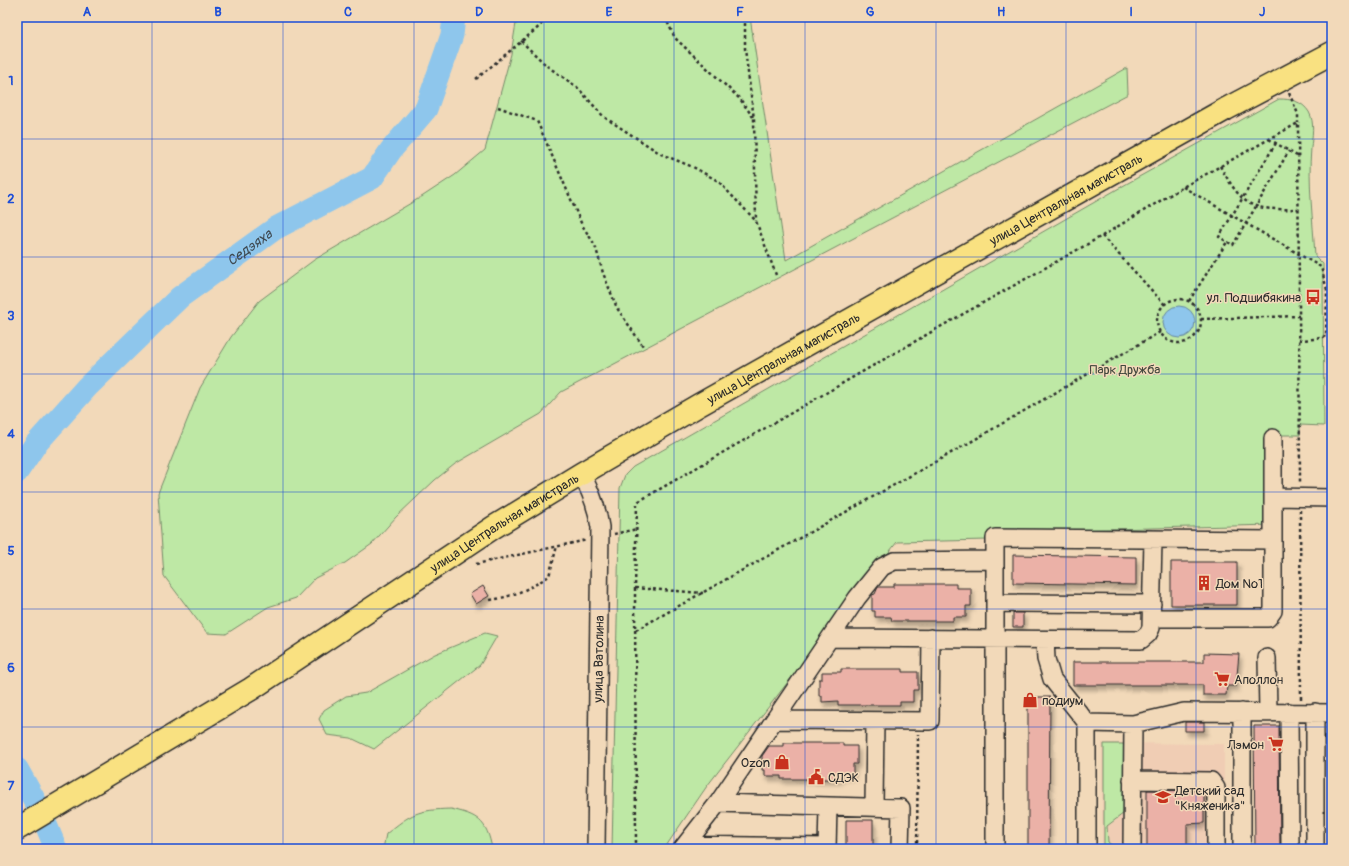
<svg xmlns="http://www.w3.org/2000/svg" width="1349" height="866" viewBox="0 0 1349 866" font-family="Pangolin,sans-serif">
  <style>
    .built { fill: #f0cdb4 }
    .green { fill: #bee8a5; stroke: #748a68 }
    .water { fill: #8ec6ec; stroke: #66889f }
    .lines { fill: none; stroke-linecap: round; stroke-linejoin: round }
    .river { stroke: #8ec6ec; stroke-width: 23 }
    .building { fill: #ebb1a7; stroke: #2b2b2b; filter: url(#shadow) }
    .minor-casing { stroke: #2b2b2b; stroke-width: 20 }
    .major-casing { stroke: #2b2b2b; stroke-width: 25 }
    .path { stroke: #2b2b2b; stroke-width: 2.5; stroke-dasharray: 3 3; stroke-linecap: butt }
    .minor { stroke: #f2d9b9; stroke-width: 17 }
    .major { stroke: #f9e181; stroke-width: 22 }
    .grid { fill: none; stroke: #1d4ed8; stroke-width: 1; stroke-opacity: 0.55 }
    .labels { text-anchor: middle; stroke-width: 3; stroke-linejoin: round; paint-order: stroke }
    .street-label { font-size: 13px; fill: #2b2b2b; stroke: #f2d9b9 }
    .poi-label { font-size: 13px; fill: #2b2b2b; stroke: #f2d9b9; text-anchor: start }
    .park-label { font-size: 13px; fill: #41473d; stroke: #f2d9b9 }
    .water-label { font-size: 14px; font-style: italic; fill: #3f4a52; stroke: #f2d9b9 }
    .neatline { fill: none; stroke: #1d4ed8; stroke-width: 1.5 }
    .grid-label { font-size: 13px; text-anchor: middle; font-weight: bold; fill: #1d4ed8 }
  </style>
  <defs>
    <filter id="shadow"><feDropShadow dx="2.5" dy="4.5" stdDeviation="2" flood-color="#0004"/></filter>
  </defs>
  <rect width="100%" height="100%" fill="#f2d9b9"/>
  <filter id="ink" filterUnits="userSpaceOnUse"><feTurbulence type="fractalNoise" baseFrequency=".025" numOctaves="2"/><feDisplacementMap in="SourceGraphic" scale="8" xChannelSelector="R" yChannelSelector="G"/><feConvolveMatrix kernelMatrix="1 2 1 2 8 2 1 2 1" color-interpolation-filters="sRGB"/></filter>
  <g filter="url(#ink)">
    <!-- built -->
    <path class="built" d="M 1102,743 L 1224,744 L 1224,849 L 1102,849 Z"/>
    <!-- green -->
    <path class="green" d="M 517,17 L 750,17 L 786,260 L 1127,68 L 1128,94 L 561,392 L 541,414 L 455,464 L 435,480 L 396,517 L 372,544 L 345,563 L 315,578 L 296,598 L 268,607 L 226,634 L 207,633 L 164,576 L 158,493 L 200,388 L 231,337 L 259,301 L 314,260 L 423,196 L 455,175 L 485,150 L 511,54 Z
      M 1279,99 C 1291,99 1302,101 1309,112 C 1315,123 1312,136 1311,148 C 1308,183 1313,220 1315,256 L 1323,264 L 1324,426 L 1300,425 L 1300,435 L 1271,435 L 1273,525 L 989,532 L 988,540 L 897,542 L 707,786 L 664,849 L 612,849 L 620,488 L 625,475 L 633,467 L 1128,183 Z
      M 485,633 L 497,636 L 480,665 L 374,749 L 351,738 L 327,735 L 319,719 L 324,710 L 346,696 L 366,693 L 435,654 Z
      M 1104,744 L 1128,744 L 1128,810 L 1107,826 L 1108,842 L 1116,849 L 1104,849 Z
      M 451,809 C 477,815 487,820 492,849 L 383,849 L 386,834 C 412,813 417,810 451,809 Z"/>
    <!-- water -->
    <path class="water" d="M1163 322a16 16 0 1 1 32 0a16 16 0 1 1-32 0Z"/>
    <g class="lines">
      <!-- river -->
      <g class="river">
        <path id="s1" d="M 17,472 L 35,445 L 87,387 L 180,297 L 276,228 L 372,178 L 391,150 L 426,109 L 452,35 L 454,17"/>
        <path d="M 17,769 L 40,810 L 56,849"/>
      </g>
    </g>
    <!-- building -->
    <path class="building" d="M 1013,555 L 1136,557 L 1136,585 L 1013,583 Z
      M 1171,562 L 1237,562 L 1237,605 L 1171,605 Z
      M 894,584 L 956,584 L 956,588 L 971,588 L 971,606 L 966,606 L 966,617 L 953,617 L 953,621 L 892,621 L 891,617 L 875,617 L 875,611 L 872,611 L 872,595 L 875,594 L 878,587 L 894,587 Z
      M 483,586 L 489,596 L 476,604 L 470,594 Z
      M 1013,613 L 1023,613 L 1023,627 L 1013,627 Z
      M 1204,653 L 1239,654 L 1236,686 L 1227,686 L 1226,695 L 1203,695 L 1203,685 L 1073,685 L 1073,662 L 1204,662 Z
      M 841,669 L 903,669 L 903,672 L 918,672 L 918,690 L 913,690 L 913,702 L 900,702 L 900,705 L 838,705 L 838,701 L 822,702 L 822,696 L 819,696 L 819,679 L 822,679 L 822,672 L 841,672 Z
      M 1028,697 L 1050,697 L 1049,849 L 1028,849 Z
      M 1185,722 L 1204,722 L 1204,731 L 1185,731 Z
      M 1254,726 L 1279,726 L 1280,849 L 1255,849 Z
      M 784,743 L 843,743 L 843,746 L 857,746 L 857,764 L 853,764 L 853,775 L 840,775 L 840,779 L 781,779 L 781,776 L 765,776 L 765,770 L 762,770 L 762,756 L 769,746 L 784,746 Z
      M 1147,790 L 1204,791 L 1204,823 L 1187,824 L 1187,849 L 1147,849 Z
      M 846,820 L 873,820 L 873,849 L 846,849 Z"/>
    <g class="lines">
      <defs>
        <path id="minor" d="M 1273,438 L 1273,497
          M 581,474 C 591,491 597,507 600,527 L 596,849
          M 996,603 L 1152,604
          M 1152,618 L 1268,618 L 1273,611 L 1273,497 L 1332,498
          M 830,638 L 1141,640 L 1148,634 L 1151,628 L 1153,540
          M 1045,640 L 1046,659 L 1052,679 L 1087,723 L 1133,724 L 1184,712 L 1332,713
          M 1267,658 L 1268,712
          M 1289,712 L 1290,849
          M 774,720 L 930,721 L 931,638
          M 1087,723 L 1087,849
          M 1132,780 L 1211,781 L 1216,788 L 1216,849
          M 718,803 L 857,598 L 882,567 L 894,561 L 995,560
          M 874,807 L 875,721
          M 685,845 L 827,847
          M 682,849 L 718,803 L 901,808 L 900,849
          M 827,849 L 828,806
          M 995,849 L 995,538 L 1273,540
          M 1132,849 L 1133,724
          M 1242,849 L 1242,712
          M 1315,849 L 1315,712"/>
        <g id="major">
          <path id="s2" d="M 17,829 L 251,689 L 494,527 L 581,474 L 699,405 L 1226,109 L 1332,53"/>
        </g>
      </defs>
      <!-- minor casing -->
      <use href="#minor" class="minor-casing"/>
      <!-- major casing -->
      <use href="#major" class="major-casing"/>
      <!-- path -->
      <path class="path" d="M 665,17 L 675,38 L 740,99 L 753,117
        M 745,17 L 745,49 L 754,119 L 756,221
        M 521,41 L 547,66 L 577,87 L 604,117 L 661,154 L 693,167 L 718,181 L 756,221 L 776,275
        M 476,79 L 540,26 L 546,17
        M 1289,93 L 1298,114 L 1298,123
        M 498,107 L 537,121 L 582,225 L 595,245 L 603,273 L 617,308 L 643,346
        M 1269,139 L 1297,156
        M 1276,143 L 1219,237 L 1233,245 L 1289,151
        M 1220,166 C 1244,208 1250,210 1298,209
        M 1183,187 L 1321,267 L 1327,290 L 1332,289
        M 1102,236 L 1165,305
        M1157 321a22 22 0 1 1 44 0a22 22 0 1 1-44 0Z
        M 1189,301 L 1227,242
        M 1201,319 L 1299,316
        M 1299,340 L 1316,339 L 1326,336 L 1327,290
        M 1300,510 L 1301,699
        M 614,534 L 637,529
        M 476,564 L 587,540
        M 635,588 L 703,593
        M 490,600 C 513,597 531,588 549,576 L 557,546
        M 636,630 L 967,444 L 1160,332
        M 636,849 L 635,588 L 637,504 L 639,501 L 940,327 L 1102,236 L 1183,187 L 1298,123 L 1300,483
        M 917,849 L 918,734"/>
      <!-- minor -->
      <use href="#minor" class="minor"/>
      <!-- major -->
      <use href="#major" class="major"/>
    </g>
  </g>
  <!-- grid -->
  <path class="grid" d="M 152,17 L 152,849M 283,17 L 283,849M 414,17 L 414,849M 544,17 L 544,849M 674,17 L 674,849M 805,17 L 805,849M 936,17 L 936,849M 1066,17 L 1066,849M 1196,17 L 1196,849M 17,139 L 1332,139M 17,257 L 1332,257M 17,374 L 1332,374M 17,492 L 1332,492M 17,609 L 1332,609M 17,727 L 1332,727"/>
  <!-- icons -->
  <defs>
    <symbol id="bus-bare" viewBox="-9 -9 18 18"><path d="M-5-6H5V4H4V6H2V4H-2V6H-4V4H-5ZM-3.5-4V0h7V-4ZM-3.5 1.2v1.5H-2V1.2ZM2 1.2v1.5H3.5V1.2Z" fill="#c8321e" stroke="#f2d9b9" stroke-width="2.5" paint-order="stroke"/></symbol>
    <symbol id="building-bare" viewBox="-9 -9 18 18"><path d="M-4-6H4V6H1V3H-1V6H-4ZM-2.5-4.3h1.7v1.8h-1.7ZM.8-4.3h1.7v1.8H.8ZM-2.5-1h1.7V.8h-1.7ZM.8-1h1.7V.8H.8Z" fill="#c8321e" stroke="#f2d9b9" stroke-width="2.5" paint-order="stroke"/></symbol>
    <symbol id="supermarket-bare" viewBox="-9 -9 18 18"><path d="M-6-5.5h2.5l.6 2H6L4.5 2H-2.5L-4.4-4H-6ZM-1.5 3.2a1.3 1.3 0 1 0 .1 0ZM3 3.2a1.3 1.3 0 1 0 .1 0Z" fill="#c8321e" stroke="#f2d9b9" stroke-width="2.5" paint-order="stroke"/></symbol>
    <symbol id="shop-bare" viewBox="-9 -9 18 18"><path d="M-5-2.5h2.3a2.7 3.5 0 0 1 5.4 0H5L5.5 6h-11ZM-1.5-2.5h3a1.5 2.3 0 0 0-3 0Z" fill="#c8321e" stroke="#f2d9b9" stroke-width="2.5" paint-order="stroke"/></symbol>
    <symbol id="civic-bare" viewBox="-9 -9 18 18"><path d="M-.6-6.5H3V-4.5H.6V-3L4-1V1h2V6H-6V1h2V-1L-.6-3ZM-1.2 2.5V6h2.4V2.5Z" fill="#c8321e" stroke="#f2d9b9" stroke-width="2.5" paint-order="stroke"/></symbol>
    <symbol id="school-bare" viewBox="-9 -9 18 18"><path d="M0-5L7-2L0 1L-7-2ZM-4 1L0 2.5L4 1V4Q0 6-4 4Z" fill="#c8321e" stroke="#f2d9b9" stroke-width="2.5" paint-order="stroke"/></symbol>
  </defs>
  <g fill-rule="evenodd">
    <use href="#bus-bare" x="1302" y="286" width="22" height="22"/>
    <use href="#building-bare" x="1193" y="572" width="22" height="22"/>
    <use href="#supermarket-bare" x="1211" y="668" width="22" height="22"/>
    <use href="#shop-bare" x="1019" y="689" width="22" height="22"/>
    <use href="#supermarket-bare" x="1265" y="733" width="22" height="22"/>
    <use href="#shop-bare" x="771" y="751" width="22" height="22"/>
    <use href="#civic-bare" x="805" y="766" width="22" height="22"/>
    <use href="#school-bare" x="1152" y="786" width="22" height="22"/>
  </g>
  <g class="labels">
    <!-- street labels -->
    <g class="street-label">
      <text dy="5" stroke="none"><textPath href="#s2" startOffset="1224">улица Центральная магистраль</textPath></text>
      <text dy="5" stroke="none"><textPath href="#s2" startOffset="900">улица Центральная магистраль</textPath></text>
      <text dy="5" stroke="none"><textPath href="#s2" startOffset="576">улица Центральная магистраль</textPath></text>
      <text transform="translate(598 659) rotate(-89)" y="5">улица Ватолина</text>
    </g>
    <!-- poi labels -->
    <g class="poi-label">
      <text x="1301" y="302" text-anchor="end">ул. Подшибякина</text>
      <text x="1216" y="588">Дом №1</text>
      <text x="1234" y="684">Аполлон</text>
      <text x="1042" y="705">подиум</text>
      <text x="1264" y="749" text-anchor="end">Лэмон</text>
      <text x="770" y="767" text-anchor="end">Ozon</text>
      <text x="828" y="782">СДЭК</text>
      <text x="1175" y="795">Детский сад<tspan x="1175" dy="15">"Княженика"</tspan></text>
    </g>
    <!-- park labels -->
    <g class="park-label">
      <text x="1125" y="374">Парк Дружба</text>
    </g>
    <!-- water labels -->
    <g class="water-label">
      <text dy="5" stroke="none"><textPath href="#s1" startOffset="325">Седэяха</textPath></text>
    </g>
  </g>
  <!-- margin -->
  <rect width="1349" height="866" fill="none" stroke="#f2d9b9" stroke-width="44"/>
  <rect x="22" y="22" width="1305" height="822" class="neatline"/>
  <g class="grid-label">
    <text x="87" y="16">A</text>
    <text x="218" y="16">B</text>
    <text x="348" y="16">C</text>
    <text x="479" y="16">D</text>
    <text x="609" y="16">E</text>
    <text x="740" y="16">F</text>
    <text x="870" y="16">G</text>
    <text x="1001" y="16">H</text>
    <text x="1131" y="16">I</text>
    <text x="1262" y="16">J</text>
    <text x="11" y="85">1</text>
    <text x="11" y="203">2</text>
    <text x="11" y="320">3</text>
    <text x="11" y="438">4</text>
    <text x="11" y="555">5</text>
    <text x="11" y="672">6</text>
    <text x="11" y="790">7</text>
  </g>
</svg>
